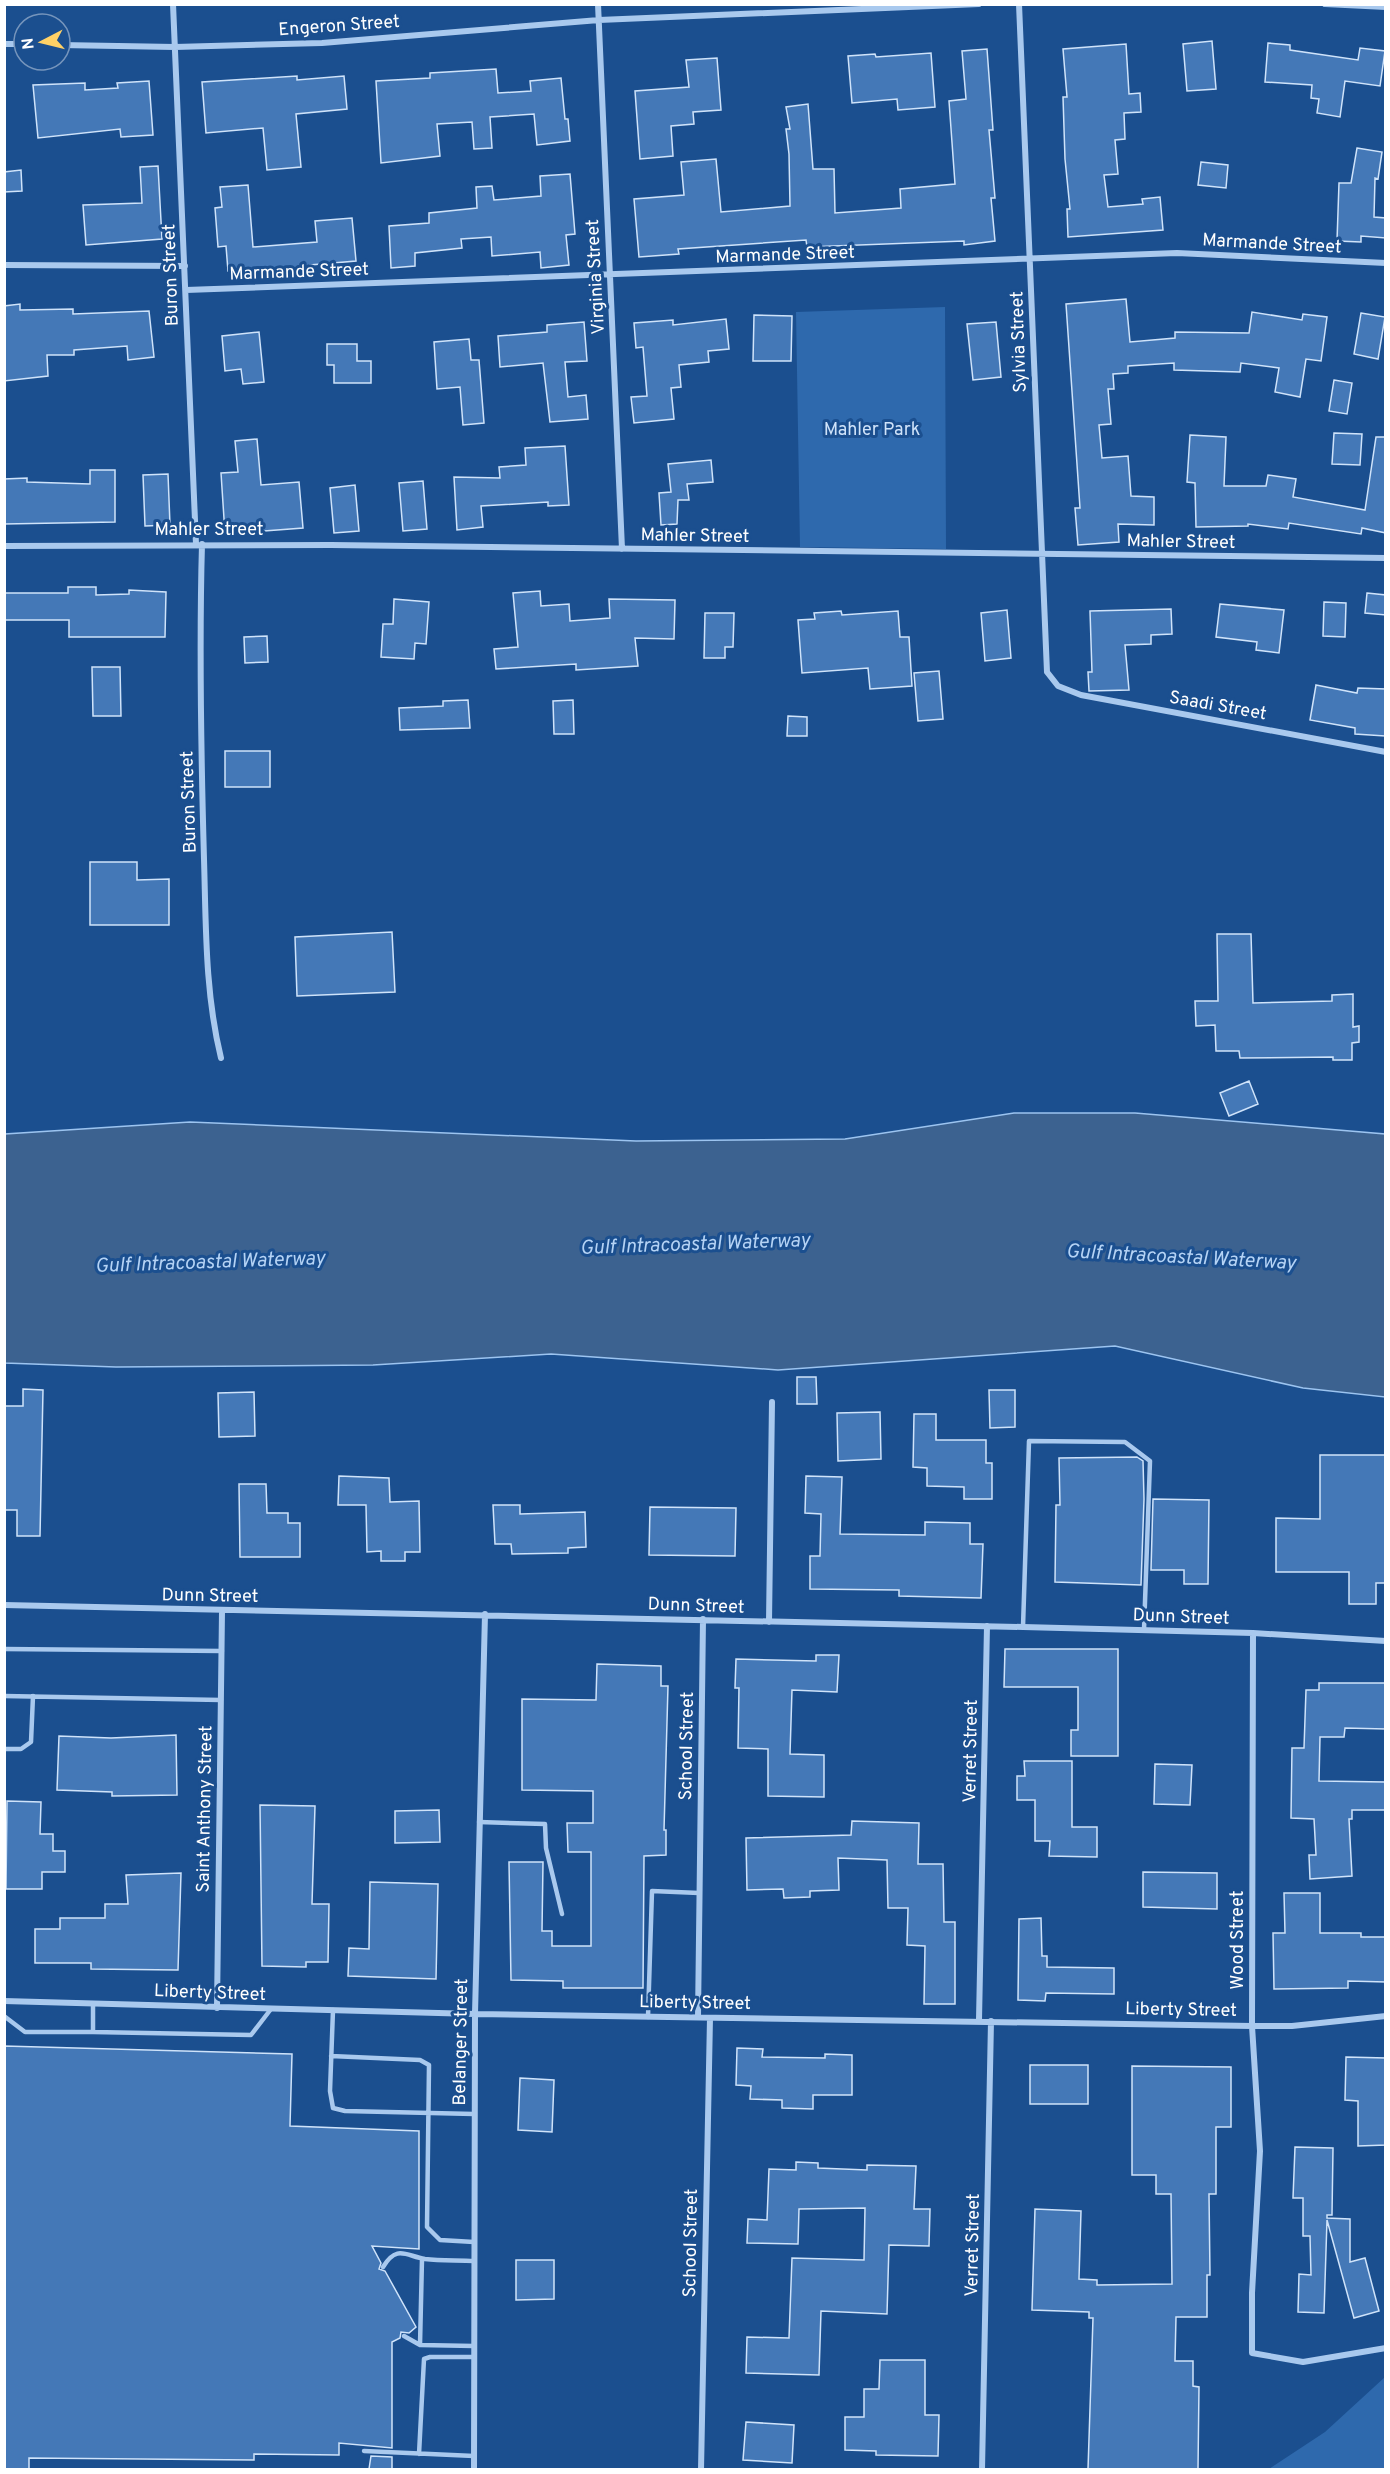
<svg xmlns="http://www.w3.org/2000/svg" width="1390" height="2474" viewBox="0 0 1390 2474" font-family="Overpass,sans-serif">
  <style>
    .green { fill: #2e69ad }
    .water { fill: #3c6290; stroke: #9cc4f0; stroke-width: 1.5 }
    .building { fill: #4478b7; stroke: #cfe3fa; stroke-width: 1.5 }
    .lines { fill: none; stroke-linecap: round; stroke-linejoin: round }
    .lane { stroke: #a9c9ee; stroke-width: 4.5 }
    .street { stroke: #a9c9ee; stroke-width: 6 }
    .labels { text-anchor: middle; stroke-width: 6; stroke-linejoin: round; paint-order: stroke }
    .street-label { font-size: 18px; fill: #fff; stroke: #1b4f8f }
    .park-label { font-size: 18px; fill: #cfe3fa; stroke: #1b4f8f }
    .water-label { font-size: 20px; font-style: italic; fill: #b5d3f5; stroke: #1b4f8f }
  </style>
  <rect width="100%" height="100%" fill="#1b4f8f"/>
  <!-- green -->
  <path class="green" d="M 945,307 L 946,549 L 800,547 L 796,312 Z
    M 1385,2377 L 1385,2469 L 1269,2469 L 1325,2432 Z"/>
  <!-- water -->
  <path class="water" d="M 1014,1113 L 1135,1113 L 1385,1134 L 1385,1397 L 1303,1388 L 1115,1346 L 778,1370 L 551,1354 L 373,1365 L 116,1367 L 5,1363 L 5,1134 L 190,1122 L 636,1141 L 845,1139 Z"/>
  <!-- building -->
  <path class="building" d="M 1212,41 L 1216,89 L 1187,91 L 1183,44 Z
    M 1268,43 L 1290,45 L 1290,50 L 1358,60 L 1360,48 L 1385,51 L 1380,86 L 1345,81 L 1340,117 L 1317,113 L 1319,99 L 1311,98 L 1312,85 L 1265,82 Z
    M 1126,44 L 1129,94 L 1140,93 L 1141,112 L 1124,113 L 1125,139 L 1115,140 L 1118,174 L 1104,175 L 1108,207 L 1143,204 L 1142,199 L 1160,197 L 1163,230 L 1068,237 L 1067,209 L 1070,209 L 1065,159 L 1063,97 L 1067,97 L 1063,49 Z
    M 987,49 L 993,130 L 989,130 L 995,198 L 991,198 L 995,241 L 964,245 L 964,241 L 807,247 L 806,240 L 678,249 L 679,254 L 639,257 L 634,199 L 684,195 L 681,162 L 716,159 L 721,212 L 790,206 L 789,154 L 786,129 L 790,129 L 786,107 L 808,104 L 813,169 L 834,169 L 835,213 L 901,208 L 900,189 L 955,184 L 949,101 L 966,99 L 962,51 Z
    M 931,53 L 935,107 L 898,110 L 897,99 L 852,103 L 848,56 L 875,54 L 876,57 Z
    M 717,58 L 721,110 L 693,112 L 694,124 L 671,126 L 673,156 L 640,159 L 635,91 L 689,87 L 686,60 Z
    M 496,69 L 498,93 L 531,91 L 530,81 L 561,78 L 565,119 L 568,119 L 570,141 L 537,145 L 534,114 L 490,117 L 492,148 L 474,149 L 472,122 L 437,124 L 440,156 L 381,163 L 376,81 L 430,78 L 430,73 Z
    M 297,76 L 297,80 L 344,76 L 347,109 L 296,114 L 301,167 L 267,170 L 263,128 L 206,133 L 202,82 Z
    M 149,81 L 153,135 L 121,137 L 120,129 L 38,138 L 33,85 L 85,83 L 85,90 L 118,88 L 117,83 Z
    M 1357,148 L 1382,152 L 1378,179 L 1375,178 L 1374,217 L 1386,218 L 1386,238 L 1361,236 L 1361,242 L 1337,241 L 1339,183 L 1351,183 Z
    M 1201,162 L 1228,165 L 1226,188 L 1198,185 Z
    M 158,166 L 162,239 L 86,245 L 83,205 L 142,203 L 140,167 Z
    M 21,170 L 22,191 L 4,192 L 4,172 Z
    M 570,174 L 575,234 L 566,235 L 569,265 L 541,268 L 540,252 L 492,256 L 491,237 L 461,239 L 462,248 L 415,253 L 415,266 L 391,268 L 389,226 L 429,223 L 429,213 L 477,208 L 476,187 L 492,186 L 494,200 L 541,196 L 540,176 Z
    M 248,185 L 253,247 L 317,242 L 315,221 L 352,218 L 356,261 L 310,265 L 310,269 L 270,273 L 270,268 L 228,271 L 226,246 L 218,247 L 215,208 L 222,207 L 220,187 Z
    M 1126,299 L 1130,342 L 1175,338 L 1175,332 L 1249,333 L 1252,312 L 1302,320 L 1303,314 L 1327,317 L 1321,361 L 1306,359 L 1300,397 L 1275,392 L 1279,368 L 1241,363 L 1240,372 L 1174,370 L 1174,363 L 1128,366 L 1128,373 L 1113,374 L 1114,389 L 1108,389 L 1111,424 L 1099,425 L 1102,458 L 1128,456 L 1131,496 L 1154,497 L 1154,525 L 1118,524 L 1119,542 L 1078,545 L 1075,508 L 1080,508 L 1066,304 Z
    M 20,304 L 20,310 L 73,309 L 73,314 L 149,311 L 154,357 L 128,360 L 127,346 L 74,350 L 74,355 L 47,355 L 48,376 L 4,381 L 4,306 Z
    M 1361,313 L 1385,317 L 1378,359 L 1354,354 Z
    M 754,315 L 792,316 L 791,361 L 753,361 Z
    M 726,319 L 729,349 L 708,351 L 709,362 L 679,365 L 681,387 L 671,388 L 674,419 L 634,423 L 631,397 L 647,396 L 643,347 L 636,348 L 634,323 L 673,320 L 673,325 Z
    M 584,322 L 587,361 L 565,362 L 568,397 L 586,395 L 588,419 L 550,422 L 543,363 L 500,367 L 498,336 L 547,332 L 547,325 Z
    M 996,322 L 1001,377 L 973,380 L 967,324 Z
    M 259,332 L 264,382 L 243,384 L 241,369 L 225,371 L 222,336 Z
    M 469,339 L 471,360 L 479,360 L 484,423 L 463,425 L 460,387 L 437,389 L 434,342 Z
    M 327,344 L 357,344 L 357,361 L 371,361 L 371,383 L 334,383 L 334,365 L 327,365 Z
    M 1334,380 L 1352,383 L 1347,414 L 1329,411 Z
    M 1334,433 L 1362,434 L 1360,465 L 1332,464 Z
    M 1190,435 L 1226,437 L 1224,486 L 1266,486 L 1268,475 L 1296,479 L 1293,497 L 1365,510 L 1376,437 L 1386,437 L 1386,533 L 1362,528 L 1361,534 L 1289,523 L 1288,529 L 1248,524 L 1248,526 L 1196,527 L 1195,483 L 1187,482 Z
    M 257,439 L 261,485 L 299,482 L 303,528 L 225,534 L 221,473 L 238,472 L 235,441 Z
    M 565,446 L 569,505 L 548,506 L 548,502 L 481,506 L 483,527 L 457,530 L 454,477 L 500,478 L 499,467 L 526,465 L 525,448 Z
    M 711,460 L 713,482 L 687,484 L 689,500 L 678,500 L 677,524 L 661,525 L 659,493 L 671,492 L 668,464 Z
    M 90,470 L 115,470 L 115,522 L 4,524 L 4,479 L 27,478 L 27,482 L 90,484 Z
    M 168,474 L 170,525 L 145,526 L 143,475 Z
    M 423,481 L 427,529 L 403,531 L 399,483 Z
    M 355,485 L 359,531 L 334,533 L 330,488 Z
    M 68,587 L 96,587 L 96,595 L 129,594 L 129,590 L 166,592 L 165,637 L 69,637 L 69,620 L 4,620 L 4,593 L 68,593 Z
    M 540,591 L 541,606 L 569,604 L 570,621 L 610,618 L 609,599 L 675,600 L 674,639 L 635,638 L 638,666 L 576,670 L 576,664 L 496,669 L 494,649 L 518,647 L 513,593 Z
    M 1367,593 L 1386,595 L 1386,615 L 1365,613 Z
    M 394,599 L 429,602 L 426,644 L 415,643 L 414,659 L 381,657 L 383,624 L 393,624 Z
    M 1324,602 L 1346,603 L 1345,637 L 1323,636 Z
    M 1220,604 L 1284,610 L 1279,653 L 1256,650 L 1257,642 L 1216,637 Z
    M 1171,609 L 1172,634 L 1151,635 L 1151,644 L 1125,645 L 1129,690 L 1089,691 L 1088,672 L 1092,672 L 1090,611 Z
    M 1007,610 L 1011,658 L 985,661 L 981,613 Z
    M 841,611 L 842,615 L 898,611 L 900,637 L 909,637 L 912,686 L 870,689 L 868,668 L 802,673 L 798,620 L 815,619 L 814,613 Z
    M 705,613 L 734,613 L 733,647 L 725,647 L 725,658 L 704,658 Z
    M 267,636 L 268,662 L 245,663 L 244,637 Z
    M 92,667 L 120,667 L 121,716 L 93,716 Z
    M 939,671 L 943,719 L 918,721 L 914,673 Z
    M 1316,685 L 1357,693 L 1358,688 L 1386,689 L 1385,736 L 1355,734 L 1355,728 L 1310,720 Z
    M 468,700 L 470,728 L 400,730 L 399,708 L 443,706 L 443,701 Z
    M 573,700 L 574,734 L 554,734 L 553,701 Z
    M 788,716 L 807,717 L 807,736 L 787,736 Z
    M 225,751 L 270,751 L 270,787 L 225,787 Z
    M 90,862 L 137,862 L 137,880 L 169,879 L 169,925 L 90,925 Z
    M 392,932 L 395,992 L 297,996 L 295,937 Z
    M 1217,934 L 1251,934 L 1253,1003 L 1332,1001 L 1332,995 L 1353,994 L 1353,1027 L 1359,1026 L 1359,1042 L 1352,1043 L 1352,1060 L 1333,1060 L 1333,1057 L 1240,1058 L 1239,1051 L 1216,1051 L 1215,1025 L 1196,1026 L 1195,1001 L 1218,1001 Z
    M 1249,1081 L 1258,1104 L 1229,1116 L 1220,1093 Z
    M 797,1377 L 816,1377 L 817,1404 L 797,1404 Z
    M 23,1389 L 43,1390 L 40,1536 L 17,1536 L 17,1510 L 4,1510 L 4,1406 L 23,1406 Z
    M 989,1390 L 1015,1390 L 1015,1427 L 990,1428 Z
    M 254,1392 L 255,1436 L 219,1437 L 218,1393 Z
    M 880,1412 L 881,1459 L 838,1461 L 837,1413 Z
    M 914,1414 L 936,1414 L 936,1440 L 986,1440 L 986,1463 L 992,1463 L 992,1499 L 964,1499 L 964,1487 L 927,1486 L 927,1468 L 913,1467 Z
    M 1320,1455 L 1386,1455 L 1386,1583 L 1376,1583 L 1376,1604 L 1349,1604 L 1349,1572 L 1276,1572 L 1276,1518 L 1320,1519 Z
    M 1137,1457 L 1143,1461 L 1144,1499 L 1141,1585 L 1055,1582 L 1056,1505 L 1060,1505 L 1059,1458 Z
    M 339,1476 L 389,1478 L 390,1502 L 419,1501 L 420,1552 L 405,1552 L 405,1561 L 381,1561 L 381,1551 L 367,1552 L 366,1505 L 338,1505 Z
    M 806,1476 L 842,1477 L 840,1534 L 925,1535 L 925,1522 L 970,1523 L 970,1544 L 983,1544 L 981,1598 L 899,1596 L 899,1590 L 810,1589 L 810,1556 L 820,1556 L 821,1514 L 805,1513 Z
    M 239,1484 L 266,1484 L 267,1513 L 288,1513 L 288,1523 L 300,1523 L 300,1557 L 240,1557 Z
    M 1153,1499 L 1209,1500 L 1208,1584 L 1184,1584 L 1184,1570 L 1151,1570 Z
    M 493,1505 L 520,1505 L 520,1514 L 585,1512 L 586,1547 L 568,1548 L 568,1553 L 512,1554 L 511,1544 L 495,1544 Z
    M 650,1507 L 736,1508 L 735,1556 L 649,1555 Z
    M 1005,1649 L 1118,1649 L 1118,1756 L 1071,1756 L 1071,1730 L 1078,1730 L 1078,1687 L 1004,1687 Z
    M 816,1655 L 839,1655 L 837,1692 L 792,1690 L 790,1754 L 824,1755 L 824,1797 L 768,1796 L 768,1749 L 738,1748 L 739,1688 L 735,1688 L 736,1659 L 816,1661 Z
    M 597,1664 L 661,1666 L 661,1686 L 668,1686 L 664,1830 L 666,1830 L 666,1855 L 644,1856 L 643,1988 L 563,1988 L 563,1981 L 511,1980 L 509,1862 L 543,1862 L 542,1931 L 552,1931 L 552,1946 L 591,1946 L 591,1852 L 568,1852 L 567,1823 L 593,1823 L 593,1791 L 522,1790 L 522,1699 L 596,1700 Z
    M 1319,1683 L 1386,1683 L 1386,1729 L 1345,1728 L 1344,1737 L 1320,1737 L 1319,1781 L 1386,1782 L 1386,1810 L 1352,1810 L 1352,1819 L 1349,1819 L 1352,1876 L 1310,1879 L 1309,1855 L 1316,1855 L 1314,1819 L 1291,1818 L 1292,1748 L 1304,1748 L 1306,1690 L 1319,1690 Z
    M 176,1735 L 177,1795 L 112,1796 L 112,1792 L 57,1790 L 59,1736 L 111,1738 Z
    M 1024,1761 L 1072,1761 L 1072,1827 L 1097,1827 L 1097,1857 L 1049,1856 L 1050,1841 L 1035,1841 L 1035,1800 L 1017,1800 L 1017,1776 L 1025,1776 Z
    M 1155,1764 L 1192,1765 L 1190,1805 L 1154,1804 Z
    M 7,1801 L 41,1802 L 40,1834 L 53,1834 L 53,1851 L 65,1851 L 65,1872 L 42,1872 L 42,1889 L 6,1889 Z
    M 260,1805 L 315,1806 L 312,1904 L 329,1904 L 328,1962 L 306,1962 L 306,1967 L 262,1966 Z
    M 439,1810 L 440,1842 L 395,1843 L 395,1811 Z
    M 852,1821 L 919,1823 L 918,1864 L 943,1864 L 944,1922 L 955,1922 L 955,2004 L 924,2004 L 925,1946 L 907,1945 L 908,1908 L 888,1908 L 887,1860 L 838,1858 L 839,1890 L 810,1891 L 810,1897 L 784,1898 L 783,1889 L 747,1890 L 746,1838 L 851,1835 Z
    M 1143,1872 L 1217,1873 L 1217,1909 L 1143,1907 Z
    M 181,1873 L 178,1970 L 91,1969 L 91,1963 L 35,1963 L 35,1929 L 60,1929 L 60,1918 L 105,1918 L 105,1904 L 128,1904 L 126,1875 Z
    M 370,1882 L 438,1884 L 436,1979 L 348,1976 L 349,1948 L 369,1949 Z
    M 1284,1893 L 1320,1893 L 1320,1933 L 1361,1933 L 1361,1937 L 1386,1937 L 1386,1982 L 1348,1981 L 1348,1988 L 1274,1989 L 1273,1933 L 1285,1933 Z
    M 1041,1918 L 1042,1956 L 1047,1956 L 1047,1967 L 1114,1968 L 1114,1994 L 1046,1993 L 1045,2001 L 1018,2000 L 1019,1919 Z
    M 4,2046 L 292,2054 L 290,2126 L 419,2131 L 419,2249 L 372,2246 L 381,2263 L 379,2269 L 385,2271 L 416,2327 L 409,2333 L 401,2332 L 400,2338 L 392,2342 L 392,2448 L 339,2443 L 339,2455 L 254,2454 L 254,2460 L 29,2458 L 29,2469 L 4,2469 Z
    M 737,2048 L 763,2049 L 762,2057 L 825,2058 L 825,2054 L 852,2055 L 852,2095 L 813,2095 L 813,2109 L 782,2108 L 782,2100 L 750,2099 L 751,2086 L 736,2085 Z
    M 1346,2057 L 1386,2058 L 1386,2145 L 1358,2146 L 1358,2101 L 1345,2100 Z
    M 1030,2065 L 1088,2065 L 1088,2104 L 1030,2104 Z
    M 1132,2066 L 1231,2067 L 1231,2127 L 1216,2127 L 1216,2194 L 1209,2194 L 1210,2275 L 1207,2275 L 1207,2317 L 1176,2317 L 1175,2361 L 1193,2361 L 1193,2386 L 1199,2387 L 1198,2469 L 1088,2469 L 1093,2318 L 1089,2318 L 1089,2312 L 1032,2310 L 1035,2209 L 1081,2211 L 1079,2279 L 1097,2280 L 1097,2285 L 1172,2284 L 1171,2194 L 1156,2194 L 1156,2175 L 1132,2175 Z
    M 520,2078 L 554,2080 L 552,2132 L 518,2130 Z
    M 1295,2147 L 1333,2148 L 1332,2215 L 1327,2215 L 1327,2218 L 1350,2219 L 1350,2262 L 1365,2258 L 1379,2311 L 1354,2318 L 1327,2220 L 1324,2313 L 1298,2312 L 1299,2274 L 1311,2275 L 1310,2236 L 1303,2236 L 1303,2198 L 1293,2198 Z
    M 796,2162 L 818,2163 L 818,2168 L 867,2170 L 867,2165 L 916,2166 L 914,2209 L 930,2209 L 929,2246 L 889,2245 L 887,2314 L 821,2311 L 819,2375 L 746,2373 L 747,2337 L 789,2338 L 792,2258 L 864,2260 L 865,2208 L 799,2209 L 798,2244 L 747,2243 L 748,2219 L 767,2220 L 769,2169 L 796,2170 Z
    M 516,2260 L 554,2260 L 554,2299 L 516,2300 Z
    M 880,2360 L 925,2360 L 925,2415 L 939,2415 L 938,2456 L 876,2455 L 876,2451 L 845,2450 L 845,2417 L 864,2417 L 864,2389 L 879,2389 Z
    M 746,2422 L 794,2425 L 792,2463 L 743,2460 Z
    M 371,2456 L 392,2457 L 392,2469 L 369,2469 Z"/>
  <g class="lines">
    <!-- lane -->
    <path class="lane" d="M 1023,1627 L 1029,1441 L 1125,1442 L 1150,1461 L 1144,1630
      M 4,1649 L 222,1651
      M 4,1696 L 221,1700
      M 4,1749 L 21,1749 L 31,1742 L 33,1696
      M 479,1822 L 545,1824 L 546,1848 L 562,1914
      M 93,2004 L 93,2032 L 251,2035 L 271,2009
      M 333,2010 L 330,2091 L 333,2108 L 345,2111 L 474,2114
      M 4,2016 L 25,2032 L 93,2032
      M 648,2017 L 652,1891 L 699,1893
      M 331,2056 L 420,2060 L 429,2065 L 427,2227 L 440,2240 L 474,2242
      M 383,2267 C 397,2244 406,2256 425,2259 C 441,2261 458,2260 474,2261
      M 404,2336 L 420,2345 L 474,2346
      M 420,2345 L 422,2259
      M 364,2451 L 474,2456
      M 419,2454 L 424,2359 L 430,2357 L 474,2357"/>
    <!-- street -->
    <path class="street" d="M 173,4 L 196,544
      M 598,4 L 622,549
      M 1019,4 L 1047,672 L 1058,686 L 1081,695 L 1386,752
      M 1325,4 L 1386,7
      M 4,44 L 24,44
      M 60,45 L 175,47 L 322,43 L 599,20 L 979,4
      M 4,265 L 185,266
      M 186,290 L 1177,253 L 1386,263
      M 202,544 C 199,649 201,754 204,859 C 206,926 205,993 221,1058
      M 4,546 L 331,545 L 1386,558
      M 4,1605 L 1023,1627 L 1253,1633 L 1386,1641
      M 769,1622 L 772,1402
      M 1253,1633 L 1252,2026 L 1260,2151 L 1252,2293 L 1252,2353 L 1303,2362 L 1386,2348
      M 4,2001 L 475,2014 L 1252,2026 L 1292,2026 L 1386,2016
      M 217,2008 L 222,1611
      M 698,2017 L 703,1619
      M 979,2020 L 987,1626
      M 474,2470 L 475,2014 L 485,1614
      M 701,2470 L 710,2018
      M 982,2470 L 991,2021"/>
  </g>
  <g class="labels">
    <!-- street labels -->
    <g class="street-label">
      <text transform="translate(339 25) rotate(-4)" y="6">Engeron Street</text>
      <text transform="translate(1272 243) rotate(3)" y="6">Marmande Street</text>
      <text transform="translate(785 254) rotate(-2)" y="6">Marmande Street</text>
      <text transform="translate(299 271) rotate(-2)" y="6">Marmande Street</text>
      <text transform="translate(170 275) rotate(-92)" y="6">Buron Street</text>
      <text transform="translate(595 277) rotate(-93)" y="6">Virginia Street</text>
      <text transform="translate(1018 342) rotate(-92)" y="6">Sylvia Street</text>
      <text x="209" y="535">Mahler Street</text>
      <text transform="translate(695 535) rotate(1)" y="6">Mahler Street</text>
      <text transform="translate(1181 541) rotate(1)" y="6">Mahler Street</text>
      <text transform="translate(1218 705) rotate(10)" y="6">Saadi Street</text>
      <text transform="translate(188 802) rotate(-92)" y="6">Buron Street</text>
      <text transform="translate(210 1595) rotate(1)" y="6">Dunn Street</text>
      <text transform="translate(696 1605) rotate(2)" y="6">Dunn Street</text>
      <text transform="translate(1181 1616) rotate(2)" y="6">Dunn Street</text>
      <text transform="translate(686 1746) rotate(-89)" y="6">School Street</text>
      <text transform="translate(970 1751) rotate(-89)" y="6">Verret Street</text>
      <text transform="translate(204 1809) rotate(-89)" y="6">Saint Anthony Street</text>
      <text transform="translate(1237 1940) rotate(-90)" y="6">Wood Street</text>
      <text transform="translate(210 1992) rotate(2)" y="6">Liberty Street</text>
      <text transform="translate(695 2002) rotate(1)" y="6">Liberty Street</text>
      <text transform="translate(1181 2009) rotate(1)" y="6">Liberty Street</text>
      <text transform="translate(460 2042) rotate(-89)" y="6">Belanger Street</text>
      <text transform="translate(690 2243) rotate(-89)" y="6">School Street</text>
      <text transform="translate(972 2245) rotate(-89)" y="6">Verret Street</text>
    </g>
    <!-- park labels -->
    <g class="park-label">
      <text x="872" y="435">Mahler Park</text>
    </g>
    <!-- water labels -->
    <g class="water-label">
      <text transform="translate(695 1243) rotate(-2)" y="7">Gulf Intracoastal Waterway</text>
      <text transform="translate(1181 1256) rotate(3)" y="7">Gulf Intracoastal Waterway</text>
      <text transform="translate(210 1261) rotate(-2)" y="7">Gulf Intracoastal Waterway</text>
    </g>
  </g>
  <!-- border -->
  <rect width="1390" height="2474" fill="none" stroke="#ffffff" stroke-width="12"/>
  <!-- north arrow -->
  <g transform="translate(42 42) rotate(263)"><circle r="28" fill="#1b4f8f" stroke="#7695bc" stroke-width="1.5"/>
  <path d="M0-4.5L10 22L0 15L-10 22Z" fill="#ffd166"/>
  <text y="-9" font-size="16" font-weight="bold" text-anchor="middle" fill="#ffffff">N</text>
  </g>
</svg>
